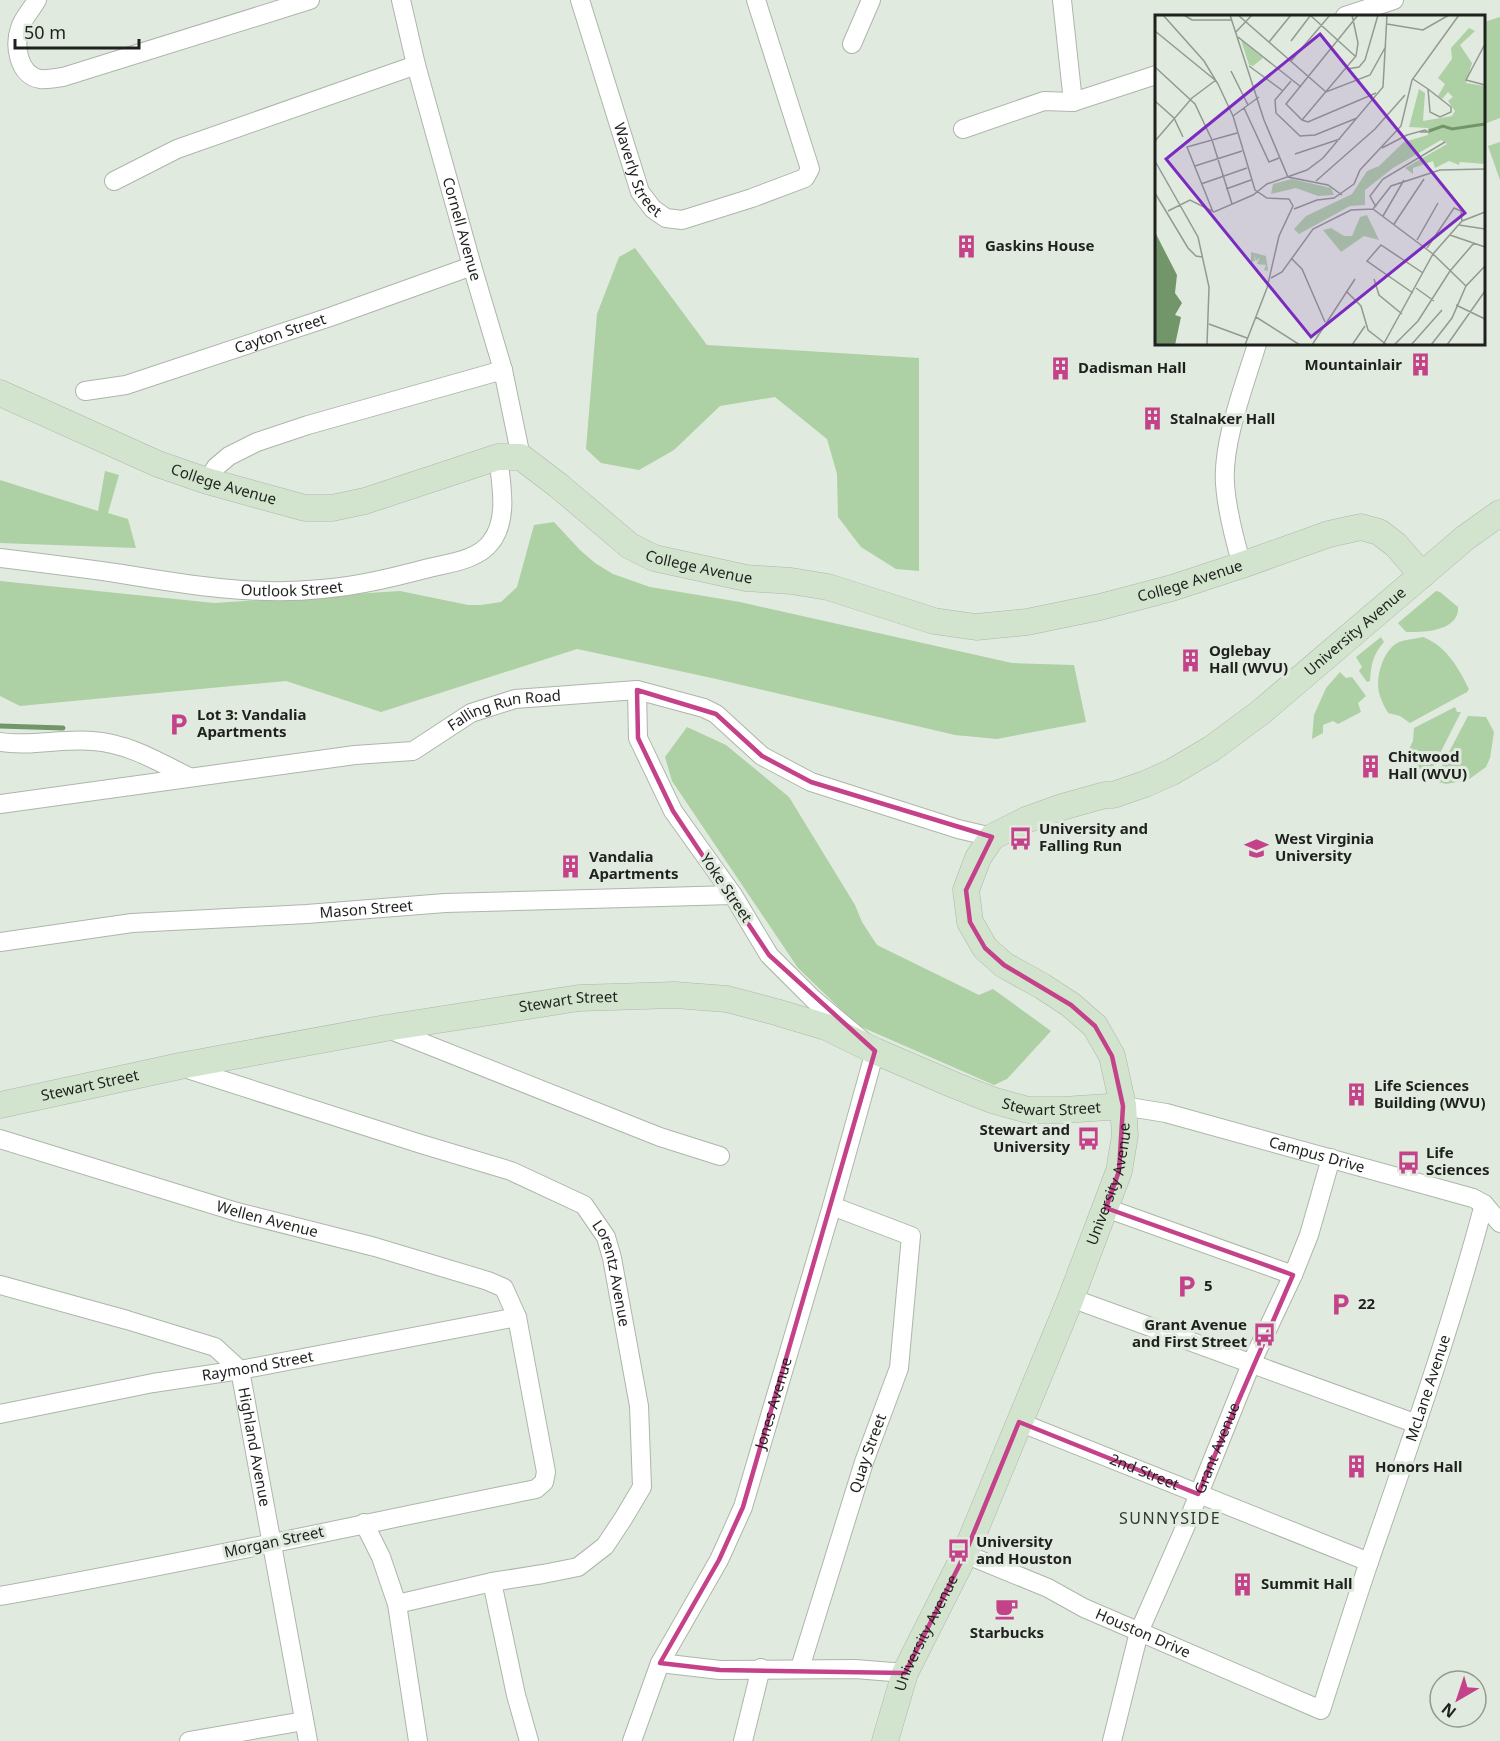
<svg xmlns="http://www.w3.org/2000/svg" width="1500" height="1741" viewBox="0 0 1500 1741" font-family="'Noto Sans',sans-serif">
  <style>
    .green { fill: #add0a5 }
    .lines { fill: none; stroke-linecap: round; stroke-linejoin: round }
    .stream { stroke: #72966a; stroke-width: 5 }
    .street-casing { stroke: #adb6ab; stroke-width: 20 }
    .secondary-casing { stroke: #adb6ab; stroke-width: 27 }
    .street { stroke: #fff; stroke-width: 18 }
    .secondary { stroke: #d2e4ce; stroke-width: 26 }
    .marked { fill: none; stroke: #c44289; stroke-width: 4.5; stroke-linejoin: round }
    .labels { text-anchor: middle; stroke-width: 6; stroke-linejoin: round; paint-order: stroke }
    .street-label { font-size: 15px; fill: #1e211d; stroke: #e1eadf }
    .poi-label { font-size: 15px; font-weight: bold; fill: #1e211d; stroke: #e1eadf; text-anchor: start }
    .neighbourhood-label { font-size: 16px; letter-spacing: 1.5px; fill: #313930; stroke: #e1eadf }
    .inset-river { fill: none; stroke: #72966a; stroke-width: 3 }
    .inset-road { fill: none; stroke: #939a91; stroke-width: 1.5 }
    .view { fill: #7b2cbf; fill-opacity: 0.15; stroke: #7b2cbf; stroke-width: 3 }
    .inset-edge { fill: none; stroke: #1e211d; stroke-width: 3 }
  </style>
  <rect width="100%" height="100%" fill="#e1eadf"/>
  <!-- green -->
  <path class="green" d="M 1500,17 L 1500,118 L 1484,124 L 1484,22 Z
    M 1500,142 L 1500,180 L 1488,146 Z
    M 635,248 L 707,345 L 919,358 L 919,571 L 896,569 L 861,547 L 838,517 L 837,474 L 827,439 L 775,397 L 720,406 L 674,450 L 639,470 L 601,463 L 586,449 L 597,314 L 619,257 Z
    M 105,471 L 119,475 L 108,513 L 128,519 L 136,548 L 0,543 L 0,480 L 98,511 Z
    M 554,522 L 580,550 L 595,563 L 613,574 L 650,587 L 740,602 L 1012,663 L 1074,665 L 1086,722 L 997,739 L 955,735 L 712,678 L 577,649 L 381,712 L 286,681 L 20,706 L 0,696 L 0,581 L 214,603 L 400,591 L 468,605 L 481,605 L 501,602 L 517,587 L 534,525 Z
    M 1436,591 L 1440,592 L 1458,607 C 1458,610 1458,614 1456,617 C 1447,632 1422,632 1406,632 L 1398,623 Z
    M 1381,637 L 1384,642 C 1373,654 1371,665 1370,681 L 1367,682 L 1359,671 L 1362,667 L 1356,657 Z
    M 1423,637 C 1446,646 1458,667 1469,689 L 1467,692 L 1410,723 L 1400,716 L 1388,713 C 1385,708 1382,702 1380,696 C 1374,680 1383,649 1399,642 C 1407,639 1415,639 1423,637 Z
    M 1340,672 L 1346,678 L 1352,677 L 1366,696 L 1358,703 L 1361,712 L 1338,724 L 1333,721 L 1323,725 L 1323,733 L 1312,739 L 1314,715 L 1326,688 Z
    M 1455,707 L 1457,712 L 1461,712 L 1431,771 L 1428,774 C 1417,770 1413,759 1409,749 L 1413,741 L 1414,728 Z
    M 1468,716 L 1486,717 L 1494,732 L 1490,758 L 1486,767 L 1468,780 L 1446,784 L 1439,782 L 1438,773 Z
    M 687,727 L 726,745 L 789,797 L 855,905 L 862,922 L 877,945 L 979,995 L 993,989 L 1051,1031 L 1007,1079 L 994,1085 L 857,1025 L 798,968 L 672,781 L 665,757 Z"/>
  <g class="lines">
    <!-- stream -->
    <path class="stream" d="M 0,726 L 63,728"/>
    <defs>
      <g id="street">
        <path d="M 37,0 C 32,9 23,18 20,28 C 14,45 18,75 40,79 C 47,80 56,78 63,77 L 310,0"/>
        <path id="s1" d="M 401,0 L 416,65 L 472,266 L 503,370 L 521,457"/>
        <path id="s2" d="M 580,0 L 640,192 L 653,209 L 666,218 L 682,220 L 752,198 L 805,178 L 810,169 L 756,0"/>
        <path d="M 1062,0 L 1073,102"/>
        <path d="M 1345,16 L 1394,0"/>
        <path d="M 852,44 L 871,0"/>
        <path d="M 963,129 L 1044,101 L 1073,102 L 1156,75"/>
        <path d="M 114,181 L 177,149 L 416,65"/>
        <path id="s3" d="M 85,391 L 126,385 L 330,317 L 472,266"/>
        <path d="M 207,481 L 216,467 L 229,456 L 257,442 L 308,425 L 503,370"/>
        <path id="s4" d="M 0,558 C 41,563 82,568 122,574 C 188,585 255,596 322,589 C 359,586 394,577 429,568 C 449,563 478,560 491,542 C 509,519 501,483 498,457"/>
        <path d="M 1242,565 C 1234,538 1227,512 1225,484 C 1222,442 1245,384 1257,344"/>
        <path d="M 0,742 C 31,747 62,738 93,741 C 127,743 159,762 189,777"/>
        <path id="s5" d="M 0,804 L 355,755 L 413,751 L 471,713 L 515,699 L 637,690 L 704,708 L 716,714 L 762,756 L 811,782 L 958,829 L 992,837"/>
        <path id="s6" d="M 0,942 L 132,923 L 307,914 L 445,903 L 733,895"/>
        <path d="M 388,1029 L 660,1137 L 720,1156"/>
        <path id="s7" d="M 181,1067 L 421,1144 L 511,1171 L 584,1205 L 606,1237 L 612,1258 L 639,1406 L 642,1487 L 623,1519 L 605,1546 L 578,1567 L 543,1574 L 492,1582 L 397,1604"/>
        <path id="s8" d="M 1123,1106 L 1166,1113 L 1473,1198 L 1484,1204 L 1500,1223"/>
        <path id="s9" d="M 0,1139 L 237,1212 L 375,1247 L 488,1281 L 504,1288 L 517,1317 L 546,1472 L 544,1482 L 536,1489 C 358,1525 180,1564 0,1596"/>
        <path d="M 1106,1208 L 1293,1275"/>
        <path id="s10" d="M 0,1285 L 127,1320 L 215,1347 L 240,1370 L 308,1741"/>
        <path d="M 1071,1298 L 1417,1424"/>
        <path id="s11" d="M 0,1414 L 153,1383 L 240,1370 L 517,1317"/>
        <path id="s12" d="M 1019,1422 L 1369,1562"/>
        <path d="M 364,1523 L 381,1557 L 397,1604 L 418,1741"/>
        <path id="s13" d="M 965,1554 L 1048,1588 L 1084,1608 L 1321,1710 C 1337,1660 1353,1609 1370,1559 C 1411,1441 1452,1324 1484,1204"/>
        <path d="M 492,1582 L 516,1695 L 529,1741"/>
        <path d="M 660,1663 L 720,1670 L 855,1669 L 905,1673"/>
        <path id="s14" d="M 800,1668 L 864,1462 L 899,1368 L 911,1236 L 832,1206"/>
        <path d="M 189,1741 L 304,1721"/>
        <path id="s15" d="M 632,1741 L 660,1663 L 719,1560 L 743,1507 L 832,1206 L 875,1051 L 813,999 L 769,955 L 733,895 L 673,811 L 638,738 L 637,690"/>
        <path d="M 743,1741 L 761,1668"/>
        <path id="s16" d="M 1112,1741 L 1139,1632 L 1190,1516 L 1251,1364 L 1293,1275 L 1309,1235 L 1331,1158"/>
      </g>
      <g id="secondary">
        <path id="s17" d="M 0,393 L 158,464 L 207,481 L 305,508 L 332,508 L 365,501 L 498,457 L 521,457 L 559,486 L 630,546 L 654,558 L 746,578 L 791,581 L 828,587 L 934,621 L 976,627 L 1027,622 L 1100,607 L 1172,588 L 1242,565 L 1329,534 L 1361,527 L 1379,532 L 1396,545 L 1422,575"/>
        <path id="s18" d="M 0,1105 L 180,1066 L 386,1028 L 579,998 L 675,995 L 727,999 L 776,1012 L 826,1027 L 875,1051 L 954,1085 L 992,1100 L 1028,1110 L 1063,1110 L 1123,1106"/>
        <path id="s19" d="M 885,1741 L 905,1673 L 965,1554 L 1071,1298 L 1119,1171 L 1125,1135 L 1123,1106 L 1112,1056 L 1095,1026 L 1071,1005 L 1042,986 L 1004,965 L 985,948 L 970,922 L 966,890 L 978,858 L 992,837 L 1026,820 L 1062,807 L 1105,795 L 1113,795 L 1145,784 L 1172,772 L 1211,749 L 1261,712 L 1465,538 L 1500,513"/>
      </g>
    </defs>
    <!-- street casing -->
    <use href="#street" class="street-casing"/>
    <!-- secondary casing -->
    <use href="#secondary" class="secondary-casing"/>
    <!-- street -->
    <use href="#street" class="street"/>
    <!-- secondary -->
    <use href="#secondary" class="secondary"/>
  </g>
  <!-- marked area -->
  <path class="marked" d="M 637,690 L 716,714 L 762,756 L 811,782 L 992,837 L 966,890 L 970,922 L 985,948 L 1004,965 L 1071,1005 L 1095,1026 L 1112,1056 L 1123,1106 L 1119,1171 L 1106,1208 L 1293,1275 L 1198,1494 L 1019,1422 L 965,1554 L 905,1673 L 720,1670 L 660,1663 L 719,1560 L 743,1507 L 875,1051 L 769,955 L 673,811 L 638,738 Z"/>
  <!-- icons -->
  <defs>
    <symbol id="building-bare" viewBox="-9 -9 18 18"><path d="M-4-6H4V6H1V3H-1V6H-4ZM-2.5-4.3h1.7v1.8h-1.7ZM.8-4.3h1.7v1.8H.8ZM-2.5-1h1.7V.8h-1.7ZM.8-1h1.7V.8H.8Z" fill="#c44289" stroke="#e1eadf" stroke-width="2.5" paint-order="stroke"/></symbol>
    <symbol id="parking-bare" viewBox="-9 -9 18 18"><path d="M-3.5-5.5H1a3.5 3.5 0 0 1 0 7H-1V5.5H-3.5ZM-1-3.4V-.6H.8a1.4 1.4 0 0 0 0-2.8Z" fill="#c44289" stroke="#e1eadf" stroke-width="2.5" paint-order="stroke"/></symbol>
    <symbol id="bus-bare" viewBox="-9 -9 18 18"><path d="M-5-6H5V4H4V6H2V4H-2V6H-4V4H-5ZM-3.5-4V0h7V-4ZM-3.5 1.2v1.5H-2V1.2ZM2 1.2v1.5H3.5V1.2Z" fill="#c44289" stroke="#e1eadf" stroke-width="2.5" paint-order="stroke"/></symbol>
    <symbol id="university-bare" viewBox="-9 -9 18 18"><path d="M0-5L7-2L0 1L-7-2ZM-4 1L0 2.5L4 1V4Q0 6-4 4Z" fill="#c44289" stroke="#e1eadf" stroke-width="2.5" paint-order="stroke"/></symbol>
    <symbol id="cafe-bare" viewBox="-9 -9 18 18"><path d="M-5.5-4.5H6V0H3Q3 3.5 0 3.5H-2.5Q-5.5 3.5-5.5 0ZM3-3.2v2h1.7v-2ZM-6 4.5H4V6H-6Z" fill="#c44289" stroke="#e1eadf" stroke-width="2.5" paint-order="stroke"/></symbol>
  </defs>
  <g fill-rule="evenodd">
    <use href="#building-bare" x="950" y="230" width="33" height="33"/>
    <use href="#building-bare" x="1404" y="348" width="33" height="33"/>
    <use href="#building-bare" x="1044" y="352" width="33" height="33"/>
    <use href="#building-bare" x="1136" y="402" width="33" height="33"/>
    <use href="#building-bare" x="1174" y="644" width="33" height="33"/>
    <use href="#parking-bare" x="162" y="708" width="33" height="33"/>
    <use href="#building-bare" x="1354" y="750" width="33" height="33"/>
    <use href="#bus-bare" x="1004" y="822" width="33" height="33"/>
    <use href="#university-bare" x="1240" y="832" width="33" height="33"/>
    <use href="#building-bare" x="554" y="850" width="33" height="33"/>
    <use href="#building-bare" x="1340" y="1078" width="33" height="33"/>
    <use href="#bus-bare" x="1072" y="1122" width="33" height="33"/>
    <use href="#bus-bare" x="1392" y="1146" width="33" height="33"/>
    <use href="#parking-bare" x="1170" y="1270" width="33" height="33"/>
    <use href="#parking-bare" x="1324" y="1288" width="33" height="33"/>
    <use href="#bus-bare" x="1248" y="1318" width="33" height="33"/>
    <use href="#building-bare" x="1340" y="1450" width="33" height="33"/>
    <use href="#bus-bare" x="942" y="1534" width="33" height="33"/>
    <use href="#building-bare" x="1226" y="1568" width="33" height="33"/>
    <use href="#cafe-bare" x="990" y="1592" width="33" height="33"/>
  </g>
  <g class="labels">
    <!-- street labels -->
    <g class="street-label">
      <text dy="5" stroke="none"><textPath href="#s2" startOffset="180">Waverly Street</textPath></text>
      <text dy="5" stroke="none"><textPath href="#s1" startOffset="237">Cornell Avenue</textPath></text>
      <text dy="5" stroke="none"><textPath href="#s3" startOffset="204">Cayton Street</textPath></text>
      <text dy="5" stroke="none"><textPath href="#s17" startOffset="242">College Avenue</textPath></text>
      <text dy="5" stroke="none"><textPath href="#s17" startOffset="764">College Avenue</textPath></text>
      <text dy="5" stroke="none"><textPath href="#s17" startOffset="1268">College Avenue</textPath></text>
      <text dy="5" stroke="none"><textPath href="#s4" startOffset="294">Outlook Street</textPath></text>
      <text dy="5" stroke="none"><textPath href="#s19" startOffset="1449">University Avenue</textPath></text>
      <text dy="5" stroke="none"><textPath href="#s5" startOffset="519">Falling Run Road</textPath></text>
      <text transform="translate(726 888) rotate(56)" y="5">Yoke Street</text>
      <text dy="5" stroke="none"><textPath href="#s6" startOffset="368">Mason Street</textPath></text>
      <text dy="5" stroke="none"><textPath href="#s18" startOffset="578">Stewart Street</textPath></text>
      <text dy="5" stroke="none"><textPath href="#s18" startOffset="92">Stewart Street</textPath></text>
      <text dy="5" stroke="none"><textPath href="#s18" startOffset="1082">Stewart Street</textPath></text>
      <text dy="5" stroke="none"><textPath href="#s8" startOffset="200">Campus Drive</textPath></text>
      <text dy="5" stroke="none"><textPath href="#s19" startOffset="602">University Avenue</textPath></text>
      <text dy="5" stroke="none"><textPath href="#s9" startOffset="279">Wellen Avenue</textPath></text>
      <text dy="5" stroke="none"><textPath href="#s7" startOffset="502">Lorentz Avenue</textPath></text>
      <text dy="5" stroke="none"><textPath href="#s11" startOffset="262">Raymond Street</textPath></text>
      <text dy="5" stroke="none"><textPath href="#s13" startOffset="728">McLane Avenue</textPath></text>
      <text dy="5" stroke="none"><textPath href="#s15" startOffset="368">Jones Avenue</textPath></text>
      <text dy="5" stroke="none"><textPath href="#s10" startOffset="336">Highland Avenue</textPath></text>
      <text dy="5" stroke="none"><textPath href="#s16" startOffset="312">Grant Avenue</textPath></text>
      <text dy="5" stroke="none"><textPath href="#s14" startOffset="225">Quay Street</textPath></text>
      <text dy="5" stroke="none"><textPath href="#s12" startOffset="135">2nd Street</textPath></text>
      <text transform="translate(274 1542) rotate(-12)" y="5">Morgan Street</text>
      <text dy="5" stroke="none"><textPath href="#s19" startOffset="116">University Avenue</textPath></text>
      <text dy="5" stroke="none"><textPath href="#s13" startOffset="195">Houston Drive</textPath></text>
    </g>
    <!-- poi labels -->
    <g class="poi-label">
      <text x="985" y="251">Gaskins House</text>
      <text x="1402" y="370" text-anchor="end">Mountainlair</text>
      <text x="1078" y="373">Dadisman Hall</text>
      <text x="1170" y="424">Stalnaker Hall</text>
      <text x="1209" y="656">Oglebay<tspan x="1209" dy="17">Hall (WVU)</tspan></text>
      <text x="197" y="720">Lot 3: Vandalia<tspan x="197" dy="17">Apartments</tspan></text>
      <text x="1388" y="762">Chitwood<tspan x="1388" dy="17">Hall (WVU)</tspan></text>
      <text x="1039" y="834">University and<tspan x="1039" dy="17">Falling Run</tspan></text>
      <text x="1275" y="844">West Virginia<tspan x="1275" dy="17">University</tspan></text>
      <text x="589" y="862">Vandalia<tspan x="589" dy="17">Apartments</tspan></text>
      <text x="1374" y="1091">Life Sciences<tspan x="1374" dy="17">Building (WVU)</tspan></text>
      <text x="1070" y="1135" text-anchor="end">Stewart and<tspan x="1070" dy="17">University</tspan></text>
      <text x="1426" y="1158">Life<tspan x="1426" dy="17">Sciences</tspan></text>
      <text x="1204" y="1291">5</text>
      <text x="1358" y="1309">22</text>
      <text x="1247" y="1330" text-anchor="end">Grant Avenue<tspan x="1247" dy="17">and First Street</tspan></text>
      <text x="1375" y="1472">Honors Hall</text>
      <text x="976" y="1547">University<tspan x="976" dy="17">and Houston</tspan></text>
      <text x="1261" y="1589">Summit Hall</text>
      <text x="1007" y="1638" text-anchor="middle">Starbucks</text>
    </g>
    <!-- neighbourhood labels -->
    <g class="neighbourhood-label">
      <text x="1170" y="1524">SUNNYSIDE</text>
    </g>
  </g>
  <!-- overview -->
  <g transform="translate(1155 15)">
    <rect width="330" height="330" fill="#e1eadf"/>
    <path d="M 314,13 L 320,16 L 305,30 L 317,48 L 311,68 L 330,71 L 330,149 L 305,147 L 304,150 L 294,146 L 280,153 L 278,146 L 258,153 L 258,159 L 250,153 L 292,129 L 286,125 L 238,153 L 210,175 L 210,190 L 195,191 L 144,219 L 139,214 L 151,201 L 197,179 L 212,156 L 224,151 L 249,127 L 273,120 L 273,113 L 254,112 L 264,74 L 270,78 L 268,106 L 297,101 L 300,96 L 293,86 L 298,82 L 293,77 L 287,84 L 283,81 L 290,69 L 283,63 L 297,44 L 296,33 ZM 86,25 L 108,43 L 98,51 L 94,50 ZM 137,164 L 176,173 L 179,180 L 163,181 L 141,173 L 116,179 L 118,169 ZM 212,200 L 224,225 L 209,221 L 186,237 L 168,215 L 176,213 L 189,221 L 197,221 L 205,202 ZM 96,237 L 111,241 L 113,256 L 109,255 L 111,250 L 102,249 L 105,242 L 101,246 L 99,239 L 100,246 L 96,247 Z" fill="#add0a5"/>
    <path d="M 0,217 L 22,260 L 20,278 L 27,288 L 20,300 L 26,302 L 20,330 L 0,330 Z" fill="#72966a"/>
    <path class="inset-river" d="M 274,116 L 288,111 L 297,114 L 330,109"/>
    <path class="inset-road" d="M 8,0 L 49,46 L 63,69 L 78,101 L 100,175 L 112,183 L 134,184 L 138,191 L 124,221 L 112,273 L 90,330M 29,0 L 37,5 L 76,5M 75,0 L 109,105 L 133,162 L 173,170 L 187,180M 83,0 L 171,77 L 215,60 L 231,31M 155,0 L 200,41M 232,9 L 268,15 L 294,0M 0,16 L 60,65M 80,18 L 97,0M 83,22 L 146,72M 136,26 L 155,1M 114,27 L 136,0M 330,29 L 311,65 L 330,70M 136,46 L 175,0M 94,51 L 128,76M 0,52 L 40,89 L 57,125 L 77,189M 192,54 L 204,52 L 210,45 L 223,0M 76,56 L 93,90M 258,64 L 273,74 L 296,92 L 296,97 L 285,102 L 275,97 L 273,74M 136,66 L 120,85 L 121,98 L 145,121 L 160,120 L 202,103M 0,86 L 19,103 L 28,122M 89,93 L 114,147 L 124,143M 78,101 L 104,82M 147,105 L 131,89 L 203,0M 147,105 L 201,41 L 203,28 L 197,0M 147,105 L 153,107 L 221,78M 0,126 L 37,83 L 61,65M 227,133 L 252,120 L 270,115 L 273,117 L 265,117M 140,139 L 185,124M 0,146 L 43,222 L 54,272 L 52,330M 40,151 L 87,136M 161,166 L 220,114 L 250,80M 46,169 L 92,153M 71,174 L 96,165M 0,178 L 33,233 L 41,241 L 47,242M 221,192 L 215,181 L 228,164 L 290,127M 139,194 L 162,185 L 179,183 L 199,169 L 205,155 L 246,111 L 257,65 L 304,0M 218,194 L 278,239 L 311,271M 13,196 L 35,185 L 59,197 L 98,180 L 112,169 L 152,155 L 168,143 L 228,72 L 232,0M 58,197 L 32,132 L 82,118M 228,201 L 249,165M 239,209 L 269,164M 304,210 L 330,214M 295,220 L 330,232M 262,225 L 283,188M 272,233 L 299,193 L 306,196 L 307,207M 136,243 L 147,254 L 170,307M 116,263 L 127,257 L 158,214 L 196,195 L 218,194 L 236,171 L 285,155 L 330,154M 219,264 L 224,280 L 247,299M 261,273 L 279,286M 191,276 L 206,291 L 213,315 L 232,330M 258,278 L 212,246 L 226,230 L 268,258M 301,290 L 330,304M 101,302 L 145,330M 54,309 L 92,323M 157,330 L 200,264M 197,330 L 210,311M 228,330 L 278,239 L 307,206 L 330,197M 239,330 L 263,306 L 295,256 L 319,228M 256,330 L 287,295M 276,330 L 297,303 L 311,271 L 330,251M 292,330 L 330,276"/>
    <path class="view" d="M 165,19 L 310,198 L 156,322 L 11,144 Z"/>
    <rect width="330" height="330" class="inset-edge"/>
  </g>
  <!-- north arrow -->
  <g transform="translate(1458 1699) rotate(219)"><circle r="28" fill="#e1eadf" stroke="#939a91" stroke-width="1.5"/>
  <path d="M0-4.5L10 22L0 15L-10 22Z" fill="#c44289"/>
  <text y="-9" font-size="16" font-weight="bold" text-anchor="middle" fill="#1e211d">N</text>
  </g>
  <!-- scale -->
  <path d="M15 39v9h124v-9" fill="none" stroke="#1e211d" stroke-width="3"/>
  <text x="24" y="39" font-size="18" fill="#1e211d" stroke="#e1eadf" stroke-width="4.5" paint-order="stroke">50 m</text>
</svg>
